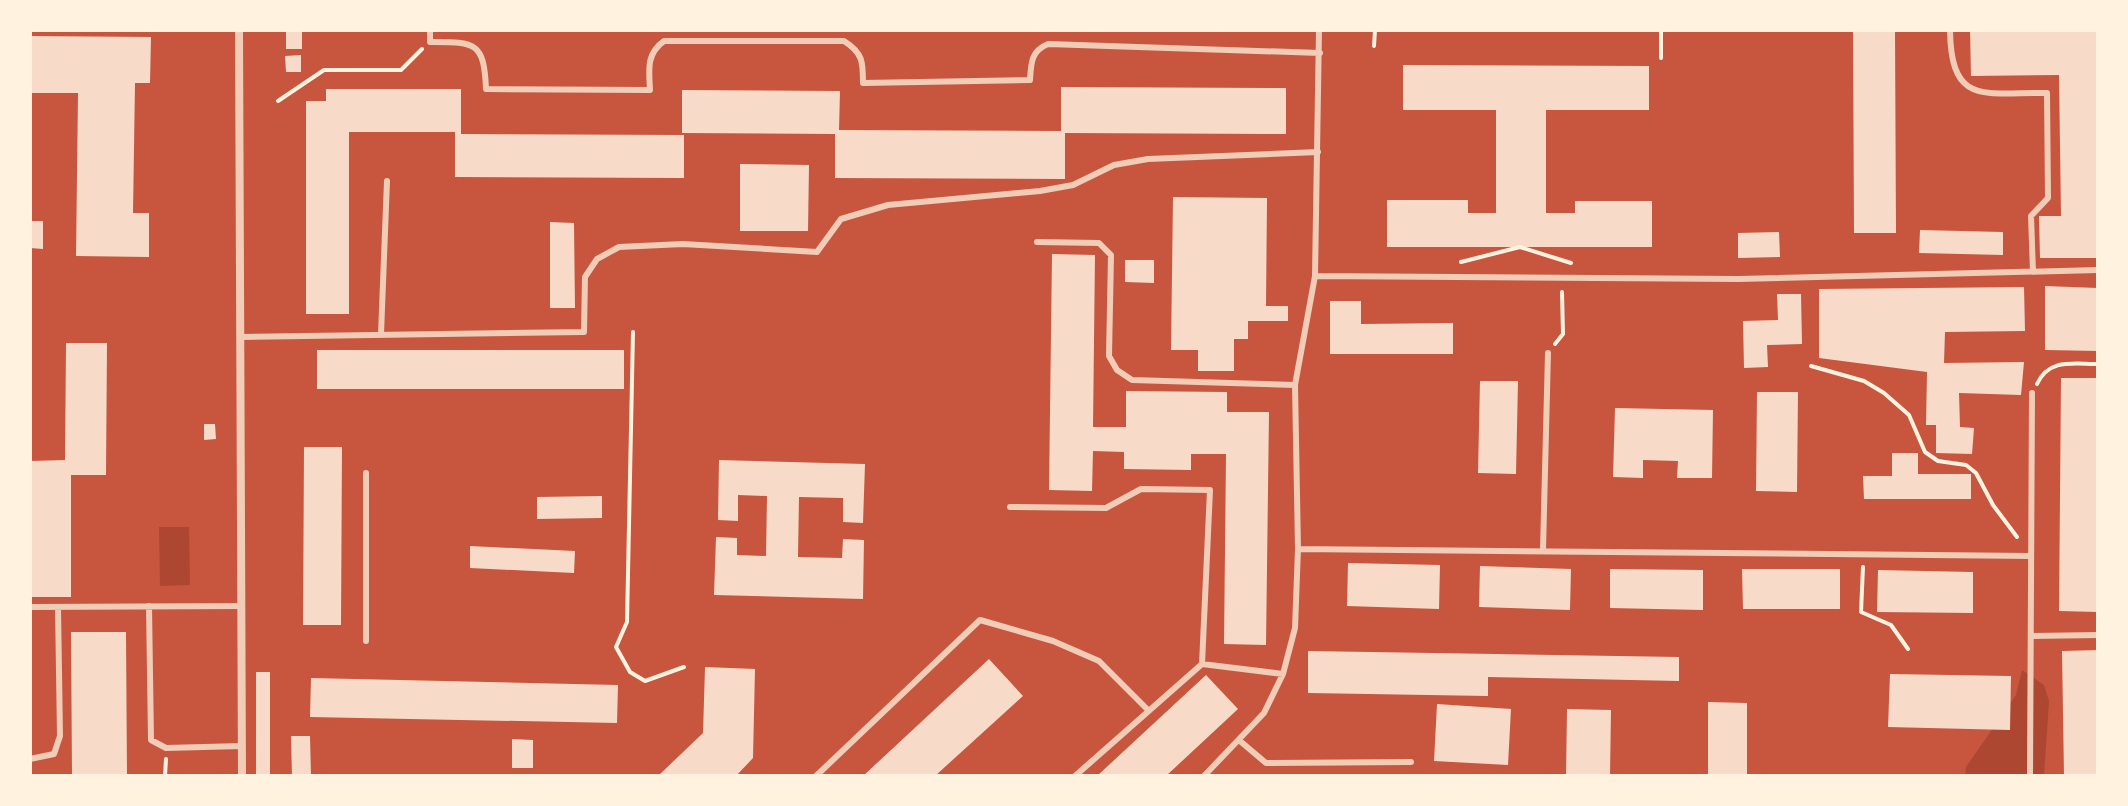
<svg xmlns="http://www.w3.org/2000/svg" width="2128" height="806" viewBox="0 0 2128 806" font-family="'PT Sans Narrow',sans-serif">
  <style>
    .green { fill: #ae4732 }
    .building { fill: #f7dbc8 }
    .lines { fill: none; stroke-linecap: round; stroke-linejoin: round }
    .path { stroke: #fff3e0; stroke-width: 4 }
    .service { stroke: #f1ccb7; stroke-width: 6 }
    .minor { stroke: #f1ccb7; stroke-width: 8 }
  </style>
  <rect width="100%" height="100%" fill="#c8553d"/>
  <!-- green -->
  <path class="green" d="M 159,527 L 189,527 L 190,585 L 160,586 Z
    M 2022,670 L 2044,685 L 2049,701 L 2044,776 L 1965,776 L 1966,767 L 2016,695 Z"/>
  <!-- building -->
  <path class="building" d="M 286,30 L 302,30 L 302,49 L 286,49 Z
    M 1853,30 L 1895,30 L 1896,233 L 1854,233 Z
    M 1970,30 L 2098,30 L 2098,258 L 2040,258 L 2039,216 L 2061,216 L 2059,75 L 1971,76 Z
    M 30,36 L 151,37 L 150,83 L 135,83 L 133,213 L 149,213 L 149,257 L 76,256 L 78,93 L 30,93 Z
    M 301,55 L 301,72 L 286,72 L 285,56 Z
    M 1403,65 L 1649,66 L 1649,110 L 1546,110 L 1546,213 L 1575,213 L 1575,201 L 1652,201 L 1652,247 L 1387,247 L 1387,200 L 1468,200 L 1468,213 L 1496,213 L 1496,110 L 1403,110 Z
    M 1061,87 L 1286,88 L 1286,134 L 1065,133 L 1065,179 L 835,178 L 835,134 L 682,133 L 682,90 L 840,91 L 839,130 L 1061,131 Z
    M 326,89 L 461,89 L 461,134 L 684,135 L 684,178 L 455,177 L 455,132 L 349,132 L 349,314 L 306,314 L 306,101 L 326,101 Z
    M 740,164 L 809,165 L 808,231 L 740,231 Z
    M 1173,197 L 1267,198 L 1266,306 L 1288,306 L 1288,321 L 1248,321 L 1248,339 L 1234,339 L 1234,371 L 1198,371 L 1198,350 L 1171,350 Z
    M 30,221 L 43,221 L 43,249 L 30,248 Z
    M 550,222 L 574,223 L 575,308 L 550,308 Z
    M 1920,230 L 2003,232 L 2003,255 L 1919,253 Z
    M 1779,232 L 1780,257 L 1738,258 L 1738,233 Z
    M 1052,254 L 1095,255 L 1093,427 L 1126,427 L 1126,391 L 1227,392 L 1227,412 L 1269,412 L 1266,645 L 1224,644 L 1226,454 L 1191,454 L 1191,470 L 1124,469 L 1124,452 L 1093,451 L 1092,491 L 1049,490 Z
    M 1125,260 L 1154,260 L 1154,283 L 1125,282 Z
    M 2045,286 L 2098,288 L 2098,351 L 2045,350 Z
    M 2024,287 L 2025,331 L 1945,332 L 1944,363 L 2024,362 L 2021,395 L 1959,393 L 1960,427 L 1974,428 L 1972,454 L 1936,453 L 1936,425 L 1926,425 L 1927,372 L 1819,358 L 1819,289 Z
    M 1777,294 L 1801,294 L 1802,344 L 1767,345 L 1768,367 L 1744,368 L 1743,321 L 1778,320 Z
    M 1330,301 L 1361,301 L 1361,324 L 1453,323 L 1453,354 L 1330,354 Z
    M 66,343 L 107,343 L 106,475 L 71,475 L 71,597 L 30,597 L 30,461 L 65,460 Z
    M 317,350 L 624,350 L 624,389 L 317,389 Z
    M 2061,378 L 2098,378 L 2098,612 L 2059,611 Z
    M 1480,381 L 1518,381 L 1516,474 L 1478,473 Z
    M 1757,392 L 1798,392 L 1797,492 L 1756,491 Z
    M 1615,408 L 1713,410 L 1712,478 L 1677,478 L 1678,461 L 1643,460 L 1643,478 L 1613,477 Z
    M 204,424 L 215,424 L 216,439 L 204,440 Z
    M 304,447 L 342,447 L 341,625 L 303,625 Z
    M 1892,453 L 1918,453 L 1918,474 L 1971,474 L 1971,499 L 1864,499 L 1863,476 L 1892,476 Z
    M 719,460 L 865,464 L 863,523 L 843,522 L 843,498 L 799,497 L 798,557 L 842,558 L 843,539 L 864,540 L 863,599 L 714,595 L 716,537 L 737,538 L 737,555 L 766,556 L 767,496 L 738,495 L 738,521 L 718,520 Z
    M 602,496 L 602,518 L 537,519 L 537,497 Z
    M 470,546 L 575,551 L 574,573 L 470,568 Z
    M 1348,563 L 1440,565 L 1439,609 L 1347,606 Z
    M 1480,566 L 1571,569 L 1570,610 L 1479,607 Z
    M 1610,569 L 1703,570 L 1703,610 L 1610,608 Z
    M 1742,569 L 1840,569 L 1840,609 L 1743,609 Z
    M 1878,570 L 1973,572 L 1973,613 L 1877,612 Z
    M 71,632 L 126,632 L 127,776 L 72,776 Z
    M 2098,650 L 2098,776 L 2064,776 L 2062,651 Z
    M 1308,651 L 1679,657 L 1679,681 L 1488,677 L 1488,696 L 1308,693 Z
    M 989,659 L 1023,696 L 935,776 L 863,776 Z
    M 705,667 L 755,669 L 753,758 L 736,776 L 658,776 L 703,733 Z
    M 256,672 L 270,672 L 270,776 L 256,776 Z
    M 1890,674 L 2011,676 L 2010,730 L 1888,727 Z
    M 1206,675 L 1238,709 L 1166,776 L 1097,776 Z
    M 311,678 L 618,685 L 617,723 L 310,717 Z
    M 1708,702 L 1747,703 L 1747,776 L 1708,776 Z
    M 1437,704 L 1511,709 L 1508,765 L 1434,761 Z
    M 1567,709 L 1611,710 L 1610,776 L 1566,776 Z
    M 291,736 L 310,736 L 311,776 L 292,776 Z
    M 512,739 L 533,740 L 533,768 L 512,768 Z"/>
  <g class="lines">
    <!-- path -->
    <path class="path" d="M 1374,46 L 1375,30
      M 1661,58 L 1661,30
      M 278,101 L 324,70 L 401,70 L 422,49
      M 1461,262 L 1520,247 L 1571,263
      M 633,332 L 627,622 L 616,647 L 630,672 L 645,681 L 684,667
      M 1555,344 L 1563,334 L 1562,292
      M 1811,366 L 1864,381 L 1884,393 L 1909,415 L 1925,452 L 1938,461 L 1966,465 L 1976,473 L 1993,505 L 2017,537
      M 2037,384 C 2049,358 2073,364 2098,364
      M 1863,567 L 1861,612 L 1891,625 L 1908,649
      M 165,776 L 166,759"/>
    <!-- service -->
    <path class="service" d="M 430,30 L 430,42 C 475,42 484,41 486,89 L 650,90 C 649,70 646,54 664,41 L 844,41 C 863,53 863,62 863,83 L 1030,80 C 1031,63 1031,51 1048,44 L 1320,53
      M 1950,30 C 1951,107 1985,92 2047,93 L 2048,198 L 2031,216 L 2033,272
      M 1037,242 L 1099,243 L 1111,255 L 1109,356 L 1117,370 L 1132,380 L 1295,385
      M 1315,276 L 1738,279 L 2098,270
      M 381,334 L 387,181
      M 241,337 L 584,332 L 585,277 L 597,259 L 619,247 L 683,244 L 817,252 L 841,219 L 888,205 L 1040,191 L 1073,185 L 1114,165 L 1148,159 L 1318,152
      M 1010,507 L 1106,508 L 1141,489 L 1210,490 L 1202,664 L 1283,674
      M 1298,549 L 2031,556
      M 1543,550 L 1548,353
      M 149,606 L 151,740 L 166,748 L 242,746
      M 30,607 L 242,606
      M 2031,636 L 2098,635
      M 366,641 L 366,473
      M 1240,741 L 1266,763 L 1411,762
      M 30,759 L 54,754 L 60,736 L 58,607
      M 816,776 L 980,620 L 1053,641 L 1099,661 L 1149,711
      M 1075,776 L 1202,664
      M 1204,776 L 1264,713 L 1283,674 L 1295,628 L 1298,549 L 1295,385 L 1315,276 L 1319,30
      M 2030,776 L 2032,393"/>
    <!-- minor -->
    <path class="minor" d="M 239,30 L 242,776"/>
  </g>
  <!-- border -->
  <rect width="2128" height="806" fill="none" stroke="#fff3e0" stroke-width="64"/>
</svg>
